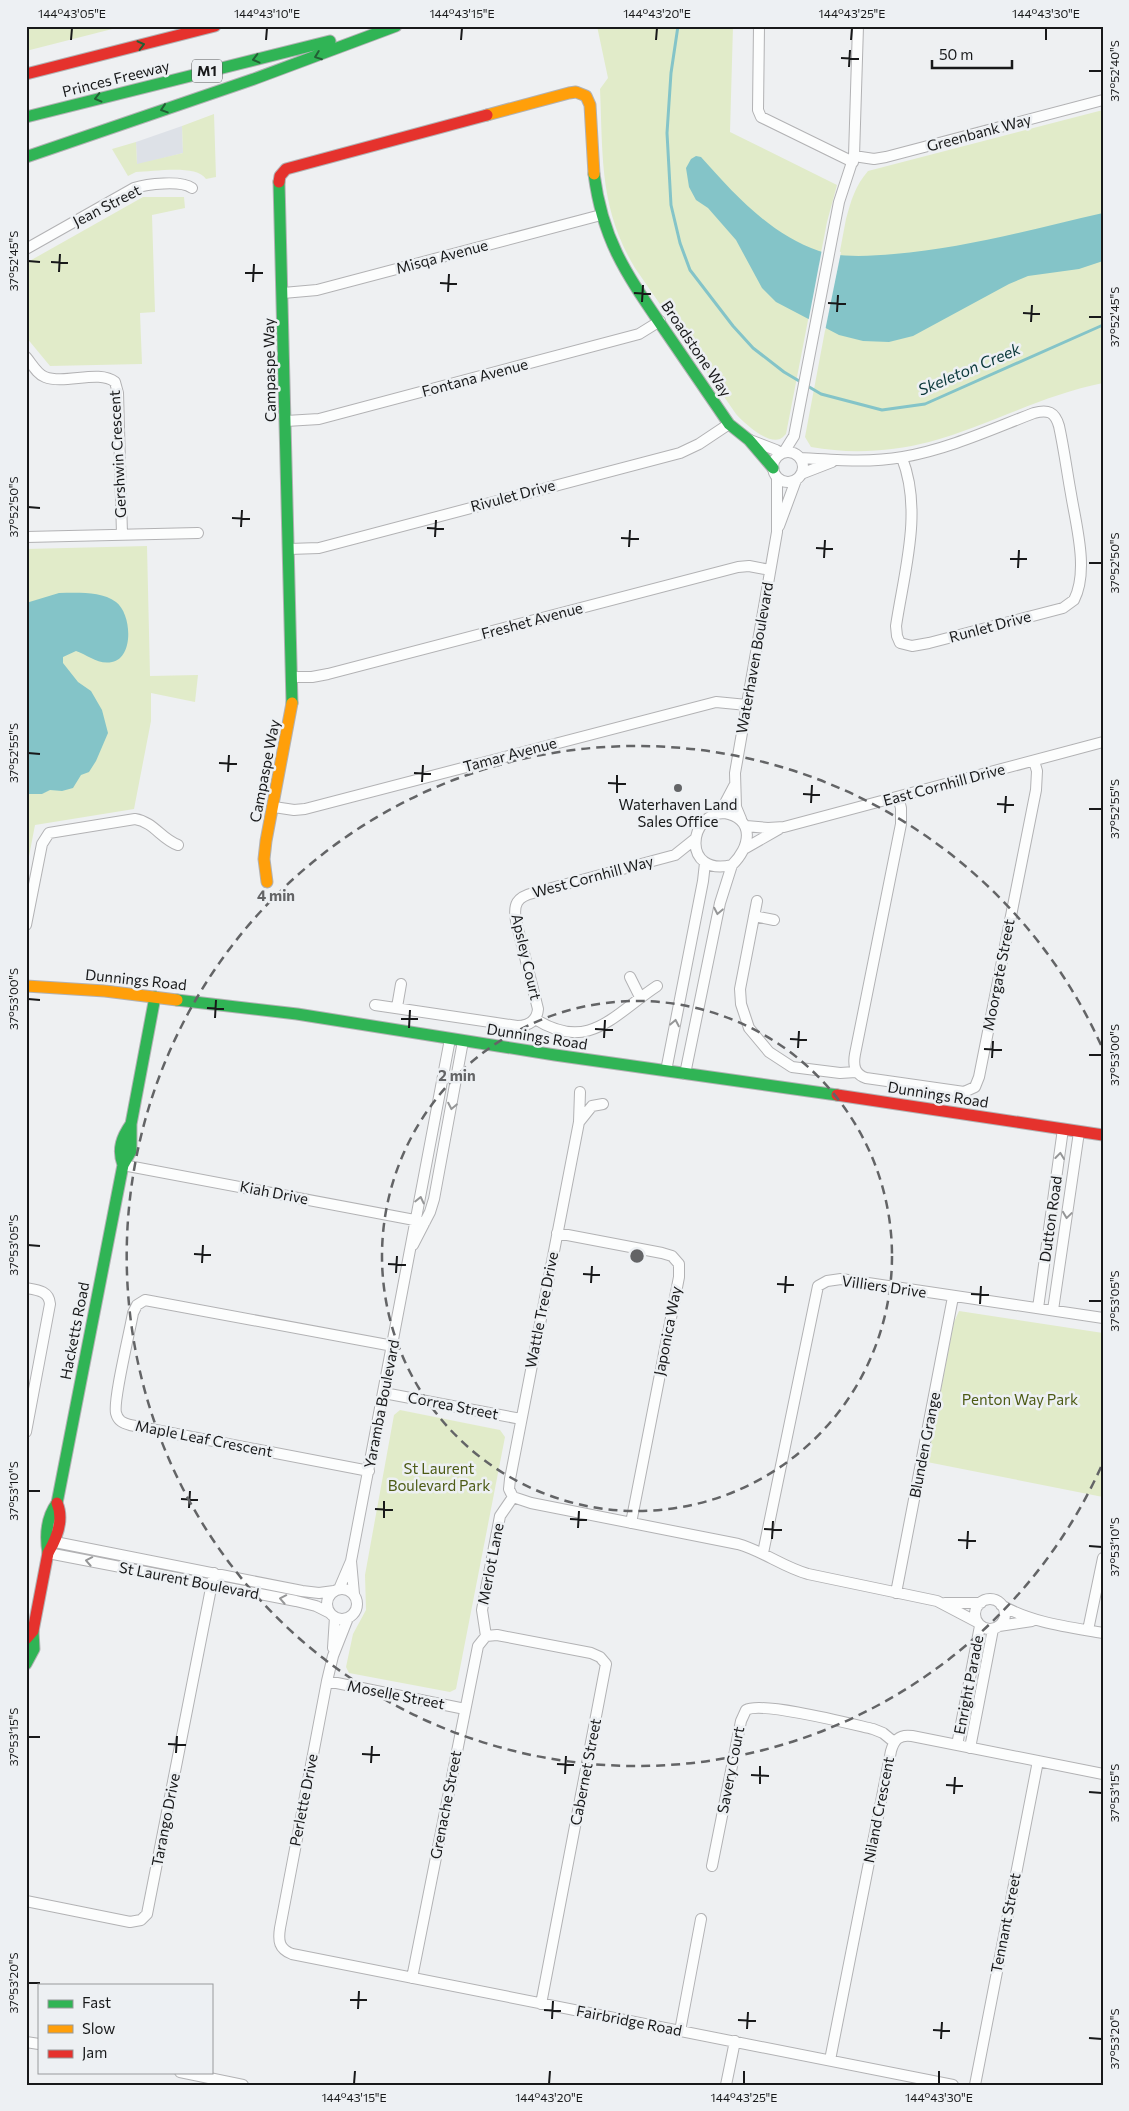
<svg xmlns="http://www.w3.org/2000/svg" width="1129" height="2111" viewBox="0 0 1129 2111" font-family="Commissioner,sans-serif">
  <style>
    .built { fill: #dde1e7 }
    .green { fill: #e1ebc9 }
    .water { fill: #84c4c8 }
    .pier { fill: #eef0f2 }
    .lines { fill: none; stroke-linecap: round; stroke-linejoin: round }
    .stream { stroke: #84c4c8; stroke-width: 3 }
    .street-casing { stroke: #b2b2b4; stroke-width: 12 }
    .fast-casing { stroke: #b2b2b4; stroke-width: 13 }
    .slow-casing { stroke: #b2b2b4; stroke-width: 13 }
    .jam-casing { stroke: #b2b2b4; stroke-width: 13 }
    .street { stroke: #fcfdfd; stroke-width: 10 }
    .fast { stroke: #30b455; stroke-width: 11 }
    .slow { stroke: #ff9f0a; stroke-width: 11 }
    .jam { stroke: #e5322d; stroke-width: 11 }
    .oneway { stroke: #235f35 }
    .oneway2 { stroke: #959697 }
    .ticks { fill: none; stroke: #18191a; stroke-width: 2 }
    .ring { fill: none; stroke: #636466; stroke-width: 2.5; stroke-dasharray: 9 6 }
    .poi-dot { fill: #636466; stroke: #edf0f3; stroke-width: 2 }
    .labels { text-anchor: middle; stroke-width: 5; stroke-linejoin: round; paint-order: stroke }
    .shield { fill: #edf0f3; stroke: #585a5b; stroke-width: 1 }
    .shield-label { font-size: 14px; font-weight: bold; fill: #18191a }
    .street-label { font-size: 15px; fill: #18191a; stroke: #edf0f3 }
    .poi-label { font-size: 15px; fill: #18191a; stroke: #edf0f3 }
    .park-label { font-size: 15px; fill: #4d5b15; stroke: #edf0f3 }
    .water-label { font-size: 16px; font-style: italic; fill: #083638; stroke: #edf0f3 }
    .centre { fill: #636466; stroke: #edf0f3; stroke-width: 2.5 }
    .ring-label { font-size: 15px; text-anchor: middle; font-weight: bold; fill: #636466; stroke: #edf0f3; stroke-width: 5; stroke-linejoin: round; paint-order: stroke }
    .neatline { fill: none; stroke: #18191a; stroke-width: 2 }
    .ticks-label { font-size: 12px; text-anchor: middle; fill: #18191a }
  </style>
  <rect width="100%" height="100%" fill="#eef0f2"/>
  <!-- built -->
  <path class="built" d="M 182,126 L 183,153 L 137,165 L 136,142 Z"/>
  <!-- green -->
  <path class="green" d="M 26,26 L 124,26 L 26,51 Z
    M 597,26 L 733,26 L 730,132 L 837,185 L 827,222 L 786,434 C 784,436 782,438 780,439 C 767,444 744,423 736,414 L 635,268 C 599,208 603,156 600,89 L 608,78 Z
    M 1103,110 L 1103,383 C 1042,395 988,426 929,442 C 891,452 849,454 811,447 L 805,437 L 846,219 C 851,201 855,186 868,171 Z
    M 214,114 L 216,177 L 206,179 C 196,164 153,172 136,172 L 128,176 L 112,149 L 136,142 L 137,164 L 183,153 L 182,126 Z
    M 143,197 L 184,197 L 185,208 L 152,215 L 155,312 L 140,313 L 142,364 L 50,366 L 26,337 L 26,263 Z
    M 147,546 L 150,676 L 198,675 L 195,702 L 151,693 L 151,721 L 134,809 L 35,825 L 26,872 L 26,549 Z
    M 959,1311 L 1103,1333 L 1103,1497 L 927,1462 L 954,1322 Z
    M 400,1410 L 500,1430 L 505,1437 L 456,1689 L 450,1692 L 349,1673 L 346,1667 L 353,1634 L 366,1610 L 365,1575 L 394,1415 Z"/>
  <!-- water -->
  <path class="water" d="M 696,156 L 701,157 C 735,195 770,234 819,251 C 842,258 870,256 894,254 C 965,248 1033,229 1103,213 L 1103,261 L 1079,269 L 1028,276 L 1009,284 L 913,336 L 889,342 L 863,341 L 839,335 L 776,302 L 762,288 L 736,240 L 708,208 L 696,200 L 689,187 L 686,168 L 691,159 Z
    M 59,593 C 77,593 101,591 116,602 C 132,614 134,658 112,662 C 98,665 88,655 76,651 L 63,657 L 63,663 L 78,682 L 91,691 L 102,710 L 108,733 L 96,761 L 89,772 L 81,775 L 73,788 L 62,791 L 50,790 L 42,794 L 26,794 L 26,603 Z"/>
  <!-- pier -->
  <path class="pier" d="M 822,249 L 841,252 L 825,331 L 808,323 Z"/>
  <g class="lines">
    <!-- stream -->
    <path class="stream" d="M 678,26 L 671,73 L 667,133 L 671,205 L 680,243 L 690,270 L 733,326 L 753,348 L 784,372 L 821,394 L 882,410 L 925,404 L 1103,325"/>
    <defs>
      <path id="street" d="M 759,26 L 758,110 L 761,117 L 853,162
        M 854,156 L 874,159 L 886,157 L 1103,100
        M 26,249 L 134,188 C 147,184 181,180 192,188
        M 283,293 L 317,290 L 601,215
        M 26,357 C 32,364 37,374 45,377 C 65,385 99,369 115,382 L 118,393 L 122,534
        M 286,421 L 319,419 L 639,334 L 660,321
        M 750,440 L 776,450 L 781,453
        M773 467a15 15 0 1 1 30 0a15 15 0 1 1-30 0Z
        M 784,452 L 794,436 L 839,202 L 854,156 L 858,26
        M 800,458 C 834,460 869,463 903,457 C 949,449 992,429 1034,413 C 1048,409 1055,412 1059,426 C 1064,449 1067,472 1071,494 C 1076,525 1089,571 1074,600 L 1063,608 L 929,643 L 912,646 L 900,643 L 897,636 L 896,626 C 904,572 923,511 902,458
        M 801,474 L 832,462
        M 779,526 L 796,480
        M 26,537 L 198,533
        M 289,549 L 319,548 L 680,453 L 699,444 L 729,424
        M 293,677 L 312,677 L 328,674 L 738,567 L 749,566 L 770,570
        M 898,797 L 901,808 L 901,824 L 855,1054 C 853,1065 854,1074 866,1078 L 964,1092 L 975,1087 L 979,1077 L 1036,790 L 1037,771 L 1034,761
        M 274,807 L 294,810 L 305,809 L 716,702 L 747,705
        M 725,813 C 756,819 750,848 732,865 C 682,877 687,813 725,813 Z
        M 715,814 L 724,805 L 734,786
        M 741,819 L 736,807 L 735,773 L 777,532 L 777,478
        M 746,826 L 768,828 L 784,827 L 1103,742
        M 744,849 L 779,829
        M 757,901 L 740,989 L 741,1004 L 749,1028 L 769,1052 L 792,1067 L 840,1073 L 856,1072
        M 754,916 L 774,920
        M 26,925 L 42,844 L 49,833 L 135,819 C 154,822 161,839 178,845
        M 630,977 L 640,997
        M 375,1005 L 517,1026 C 529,1026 537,1021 538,1009 L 516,921 C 513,904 517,897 533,893 L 675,855 L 695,839
        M 397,1007 L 401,984
        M 535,1019 C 589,1053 613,1015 657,986
        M 666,1071 L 703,881 L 705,863
        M 685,1074 L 720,903 L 732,865
        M 580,1121 L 592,1106 L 603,1104
        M 123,1165 L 425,1222
        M 557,1233 L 662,1253 L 672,1256 L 679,1264 L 679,1277 L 631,1523
        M 413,1245 L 430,1212 L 434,1199 L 463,1041
        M 26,1288 C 38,1290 49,1291 50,1304 L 26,1432
        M 1038,1308 L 1063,1129
        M 1053,1310 L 1079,1132
        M 384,1393 L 521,1419
        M 369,1471 L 130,1425 C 123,1423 118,1421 116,1413 C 113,1400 130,1331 133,1313 L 137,1305 L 145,1300 L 393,1346
        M 513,1497 L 531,1503 L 738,1544 C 763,1551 783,1567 808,1574 L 937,1601 L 977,1622
        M 513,1497 L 509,1489 L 510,1479 L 579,1122 L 580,1092
        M 55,1542 L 302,1591 L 319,1593 L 334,1591
        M 48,1553 L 296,1601 L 316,1606 L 330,1613
        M 763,1553 L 818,1286 L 827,1281 L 841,1279 L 1103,1318
        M 351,1561 L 354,1594
        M 339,1589 L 351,1561 L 450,1039
        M327 1604a15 15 0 1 1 30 0a15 15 0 1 1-30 0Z
        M 896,1593 L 953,1297
        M975 1614a15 15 0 1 1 30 0a15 15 0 1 1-30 0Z
        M 945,1603 L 981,1603
        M 1001,1605 C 1032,1623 1069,1627 1103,1633
        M 348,1618 L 333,1656 L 327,1681 L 280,1928 C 278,1941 279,1949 292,1954 L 953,2085
        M 999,1626 L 1032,1621
        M 1088,1630 L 1103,1558
        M 486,1636 L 497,1635 L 591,1653 L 600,1657 L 606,1664 L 541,2004
        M 486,1636 L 482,1610 L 500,1516 L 513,1497
        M 333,1648 L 335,1617
        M 327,1681 L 465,1709
        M 957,1745 L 980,1626
        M 970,1748 L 993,1629
        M 712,1866 L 741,1721 L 746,1710 C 762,1701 851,1724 873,1729 L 883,1733 L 894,1742
        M 26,1901 L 130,1922 L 141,1920 L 147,1914 L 214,1573
        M 412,1978 L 478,1646 L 486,1636
        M 680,2031 L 701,1919
        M 26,2042 L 39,2044
        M 830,2060 L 891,1751 C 894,1740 899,1734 912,1736 L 1103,1774
        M 180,2072 L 243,2085
        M 726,2085 L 735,2041
        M 975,2085 L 1038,1761"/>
      <path id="fast" d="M 26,117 L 330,41
        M 26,157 L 254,79 L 396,26
        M 594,174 C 603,243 628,276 666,332 C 687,363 708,393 729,424 L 749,440 L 773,468
        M 279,182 L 292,703
        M 177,1000 L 297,1014 L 555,1055 L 837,1095
        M 123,1165 L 131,1151 L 131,1124 L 155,997
        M 48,1553 C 45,1535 46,1518 57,1503 L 123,1165 C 117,1149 122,1137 131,1124
        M 26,1664 L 34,1649 L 33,1631"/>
      <path id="slow" d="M 487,115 L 569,93 L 576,92 L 586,96 L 590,105 L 594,174
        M 267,882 L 264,859 L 266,841 L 292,703
        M 26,986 L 105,991 L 177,1000"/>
      <path id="jam" d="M 26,74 L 215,26
        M 279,182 L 280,176 L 286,169 L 487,115
        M 837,1095 L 1103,1135
        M 26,1639 L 33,1631 L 48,1553 C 57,1538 64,1519 57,1503"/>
    </defs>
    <!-- street casing -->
    <use href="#street" class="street-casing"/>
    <!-- fast casing -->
    <use href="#fast" class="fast-casing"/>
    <!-- slow casing -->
    <use href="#slow" class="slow-casing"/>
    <!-- jam casing -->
    <use href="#jam" class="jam-casing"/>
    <!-- street -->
    <use href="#street" class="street"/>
    <!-- fast -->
    <use href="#fast" class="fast"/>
    <!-- slow -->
    <use href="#slow" class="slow"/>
    <!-- jam -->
    <use href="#jam" class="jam"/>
  </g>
  <!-- one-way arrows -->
  <defs><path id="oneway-chevron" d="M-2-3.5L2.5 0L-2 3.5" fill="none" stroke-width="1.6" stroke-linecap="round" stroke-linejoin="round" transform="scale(1.25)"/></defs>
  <g class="oneway">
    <use href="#oneway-chevron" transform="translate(141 45) rotate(-14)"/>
    <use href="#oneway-chevron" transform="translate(318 56) rotate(159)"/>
    <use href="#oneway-chevron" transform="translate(256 59) rotate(166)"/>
    <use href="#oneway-chevron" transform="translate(98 98) rotate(166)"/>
    <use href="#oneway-chevron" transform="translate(164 109) rotate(162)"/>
  </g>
  <g class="oneway2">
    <use href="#oneway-chevron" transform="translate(718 911) rotate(101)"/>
    <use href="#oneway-chevron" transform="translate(675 1023) rotate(-79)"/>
    <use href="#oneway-chevron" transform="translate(452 1106) rotate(101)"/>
    <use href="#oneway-chevron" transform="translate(1060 1156) rotate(-83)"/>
    <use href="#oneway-chevron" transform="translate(420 1200) rotate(-77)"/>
    <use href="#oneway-chevron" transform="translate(1067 1215) rotate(98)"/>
    <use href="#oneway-chevron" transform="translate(89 1561) rotate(-169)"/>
    <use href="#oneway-chevron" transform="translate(283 1599) rotate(-169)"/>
  </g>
  <!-- ticks -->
  <path class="ticks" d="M 71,40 L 72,28M 266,40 L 267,28M 461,40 L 462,28M 656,40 L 657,28M 851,40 L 852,28M 1046,40 L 1046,28M 841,58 L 859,59M 849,67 L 850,50M 1089,71 L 1102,71M 28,261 L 40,262M 51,262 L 68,263M 59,272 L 60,254M 245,273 L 263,273M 253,282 L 254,264M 440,283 L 457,284M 448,292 L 449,274M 634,293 L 651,294M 642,302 L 643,285M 828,303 L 846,304M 837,312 L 838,295M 1023,313 L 1040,314M 1089,317 L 1102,317M 1031,322 L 1032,305M 28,507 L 40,508M 232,518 L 250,519M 241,527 L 242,510M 427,528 L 444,529M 435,537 L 436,520M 621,538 L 639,539M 629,547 L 630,530M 816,548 L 833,549M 824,558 L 825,540M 1010,559 L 1027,559M 1089,563 L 1102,563M 1018,568 L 1019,550M 28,753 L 40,754M 219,763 L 237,764M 228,772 L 229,755M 414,773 L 431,774M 422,782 L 423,765M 608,783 L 626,784M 617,793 L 617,775M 803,794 L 820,795M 811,803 L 812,785M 997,804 L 1014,805M 1089,809 L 1102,809M 1005,813 L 1006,796M 28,999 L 40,1000M 207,1008 L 224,1009M 215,1018 L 216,1000M 401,1019 L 418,1019M 409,1028 L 410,1010M 595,1029 L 613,1030M 604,1038 L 605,1020M 790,1039 L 807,1040M 798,1048 L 799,1031M 984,1049 L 1002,1050M 1089,1055 L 1102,1055M 992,1058 L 993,1041M 28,1245 L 40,1246M 194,1254 L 211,1255M 202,1263 L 203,1245M 388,1264 L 406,1265M 396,1273 L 397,1256M 583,1274 L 600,1275M 591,1283 L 592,1266M 777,1284 L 794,1285M 785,1293 L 786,1276M 971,1294 L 989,1295M 1089,1301 L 1102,1301M 980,1304 L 981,1286M 28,1491 L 40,1491M 181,1499 L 198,1500M 189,1508 L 190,1491M 375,1509 L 393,1510M 384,1518 L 384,1501M 570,1519 L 587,1520M 578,1528 L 579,1511M 764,1529 L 782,1530M 772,1539 L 773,1521M 958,1540 L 976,1541M 1089,1546 L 1102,1547M 967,1549 L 968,1531M 28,1737 L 40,1737M 168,1744 L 186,1745M 176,1753 L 177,1736M 362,1754 L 380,1755M 371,1763 L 372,1746M 557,1764 L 574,1765M 565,1774 L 566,1756M 751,1775 L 769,1776M 760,1784 L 760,1766M 946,1785 L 963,1786M 1089,1792 L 1102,1793M 954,1794 L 955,1777M 28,1983 L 40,1983M 350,2000 L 367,2000M 358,2009 L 359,1991M 544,2010 L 561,2011M 552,2019 L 553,2001M 738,2020 L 756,2021M 747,2029 L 748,2012M 933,2030 L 950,2031M 1089,2038 L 1102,2039M 941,2039 L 942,2022M 354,2084 L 355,2071M 549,2084 L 550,2071M 744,2084 L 744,2071M 939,2084 L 939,2071"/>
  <!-- distance rings -->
  <g class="ring">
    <circle cx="637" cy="1256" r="255"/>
    <path d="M1101 1467A510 510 0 1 1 1101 1045"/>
  </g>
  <!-- markers -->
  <circle class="poi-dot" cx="678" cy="788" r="5"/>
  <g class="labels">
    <!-- shield labels -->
    <rect class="shield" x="192" y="59.5" width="30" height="23" rx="4"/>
    <g class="shield-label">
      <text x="207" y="76">M1</text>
    </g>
    <!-- street labels -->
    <g class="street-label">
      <text transform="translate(116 79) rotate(-14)" y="5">Princes Freeway</text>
      <text transform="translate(979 133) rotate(-15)" y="5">Greenbank Way</text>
      <text transform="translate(107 206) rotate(-27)" y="5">Jean Street</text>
      <text transform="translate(442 257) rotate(-15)" y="5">Misqa Avenue</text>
      <text transform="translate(696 349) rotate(56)" y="5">Broadstone Way</text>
      <text transform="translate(270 370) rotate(-91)" y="5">Campaspe Way</text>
      <text transform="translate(475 378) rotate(-15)" y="5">Fontana Avenue</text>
      <text transform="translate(118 454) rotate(-93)" y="5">Gershwin Crescent</text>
      <text transform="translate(513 496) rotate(-15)" y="5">Rivulet Drive</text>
      <text transform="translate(532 621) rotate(-15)" y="5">Freshet Avenue</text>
      <text transform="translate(990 627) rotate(-15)" y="5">Runlet Drive</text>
      <text transform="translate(755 658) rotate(-80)" y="5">Waterhaven Boulevard</text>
      <text transform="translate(510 755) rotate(-15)" y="5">Tamar Avenue</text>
      <text transform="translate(265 771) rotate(-79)" y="5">Campaspe Way</text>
      <text transform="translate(944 785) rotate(-15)" y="5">East Cornhill Drive</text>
      <text transform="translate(593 877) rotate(-15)" y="5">West Cornhill Way</text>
      <text transform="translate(526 957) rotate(77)" y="5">Apsley Court</text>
      <text transform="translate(999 975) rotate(-79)" y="5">Moorgate Street</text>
      <text transform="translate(136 980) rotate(6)" y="5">Dunnings Road</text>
      <text transform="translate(537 1037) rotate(9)" y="5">Dunnings Road</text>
      <text transform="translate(938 1095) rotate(9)" y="5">Dunnings Road</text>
      <text transform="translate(274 1193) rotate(11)" y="5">Kiah Drive</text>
      <text transform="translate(1051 1219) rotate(-82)" y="5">Dutton Road</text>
      <text transform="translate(884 1287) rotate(8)" y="5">Villiers Drive</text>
      <text transform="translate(542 1310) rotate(-79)" y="5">Wattle Tree Drive</text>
      <text transform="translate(75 1331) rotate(-79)" y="5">Hacketts Road</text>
      <text transform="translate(668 1331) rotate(-79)" y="5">Japonica Way</text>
      <text transform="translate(382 1404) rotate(-79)" y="5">Yaramba Boulevard</text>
      <text transform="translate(453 1406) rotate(11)" y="5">Correa Street</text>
      <text transform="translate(204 1439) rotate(11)" y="5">Maple Leaf Crescent</text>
      <text transform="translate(925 1445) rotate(-79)" y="5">Blunden Grange</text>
      <text transform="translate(491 1564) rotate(-79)" y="5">Merlot Lane</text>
      <text transform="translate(189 1581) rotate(11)" y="5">St Laurent Boulevard</text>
      <text transform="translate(969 1685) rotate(-79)" y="5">Enright Parade</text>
      <text transform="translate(396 1695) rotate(11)" y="5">Moselle Street</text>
      <text transform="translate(731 1770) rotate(-79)" y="5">Savery Court</text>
      <text transform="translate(586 1772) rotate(-79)" y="5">Cabernet Street</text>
      <text transform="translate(304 1800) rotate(-79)" y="5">Perlette Drive</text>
      <text transform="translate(446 1805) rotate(-79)" y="5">Grenache Street</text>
      <text transform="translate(879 1810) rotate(-79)" y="5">Niland Crescent</text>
      <text transform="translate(166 1820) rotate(-79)" y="5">Tarango Drive</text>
      <text transform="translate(1006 1923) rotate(-79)" y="5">Tennant Street</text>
      <text transform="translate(629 2021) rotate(11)" y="5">Fairbridge Road</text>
    </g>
    <!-- poi labels -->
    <g class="poi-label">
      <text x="678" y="810">Waterhaven Land<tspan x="678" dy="17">Sales Office</tspan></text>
    </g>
    <!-- park labels -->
    <g class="park-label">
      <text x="1020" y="1405">Penton Way Park</text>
      <text x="439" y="1474">St Laurent<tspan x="439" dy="17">Boulevard Park</tspan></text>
    </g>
    <!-- water labels -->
    <g class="water-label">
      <text transform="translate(969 369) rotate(-23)" y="6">Skeleton Creek</text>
    </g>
  </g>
  <circle cx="637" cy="1256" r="8" class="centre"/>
  <g class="ring-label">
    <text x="276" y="901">4 min</text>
    <text x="457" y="1081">2 min</text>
  </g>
  <!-- border -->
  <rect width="1129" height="2111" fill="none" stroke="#edf0f3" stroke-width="55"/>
  <!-- legend -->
  <rect x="38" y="1984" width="175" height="90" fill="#edf0f3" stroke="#989a9c"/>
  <rect x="48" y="2000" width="25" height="8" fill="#30b455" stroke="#989a9c"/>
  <text x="82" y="2008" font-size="15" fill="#18191a">Fast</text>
  <rect x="48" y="2025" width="25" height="8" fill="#ff9f0a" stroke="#989a9c"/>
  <text x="82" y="2034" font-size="15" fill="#18191a">Slow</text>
  <rect x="48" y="2050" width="25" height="8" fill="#e5322d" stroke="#989a9c"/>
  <text x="82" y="2058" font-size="15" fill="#18191a">Jam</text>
  <!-- scale -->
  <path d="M932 60v8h80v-8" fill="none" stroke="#18191a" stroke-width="2.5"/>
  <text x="939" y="60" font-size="15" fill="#18191a" stroke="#edf0f3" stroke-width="4" paint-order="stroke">50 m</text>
  <rect x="28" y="28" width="1074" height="2056" class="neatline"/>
  <g class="ticks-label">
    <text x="72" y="18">144°43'05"E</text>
    <text x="267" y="18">144°43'10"E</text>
    <text x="462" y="18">144°43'15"E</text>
    <text x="657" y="18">144°43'20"E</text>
    <text x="852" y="18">144°43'25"E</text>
    <text x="1046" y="18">144°43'30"E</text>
    <text transform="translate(1115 71) rotate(-90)" y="4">37°52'40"S</text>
    <text transform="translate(14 261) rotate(-90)" y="4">37°52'45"S</text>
    <text transform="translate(1115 317) rotate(-90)" y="4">37°52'45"S</text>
    <text transform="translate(14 507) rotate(-90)" y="4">37°52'50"S</text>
    <text transform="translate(1115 563) rotate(-90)" y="4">37°52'50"S</text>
    <text transform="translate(14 753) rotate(-90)" y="4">37°52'55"S</text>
    <text transform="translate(1115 809) rotate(-90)" y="4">37°52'55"S</text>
    <text transform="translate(14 999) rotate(-90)" y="4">37°53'00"S</text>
    <text transform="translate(1115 1055) rotate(-90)" y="4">37°53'00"S</text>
    <text transform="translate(14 1245) rotate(-90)" y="4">37°53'05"S</text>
    <text transform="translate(1115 1301) rotate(-90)" y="4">37°53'05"S</text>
    <text transform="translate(14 1491) rotate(-90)" y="4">37°53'10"S</text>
    <text transform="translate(1115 1547) rotate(-90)" y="4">37°53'10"S</text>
    <text transform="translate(14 1737) rotate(-90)" y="4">37°53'15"S</text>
    <text transform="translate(1115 1793) rotate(-90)" y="4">37°53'15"S</text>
    <text transform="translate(14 1983) rotate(-90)" y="4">37°53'20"S</text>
    <text transform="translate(1115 2039) rotate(-90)" y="4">37°53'20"S</text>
    <text x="354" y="2102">144°43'15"E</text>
    <text x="549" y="2102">144°43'20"E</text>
    <text x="744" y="2102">144°43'25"E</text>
    <text x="939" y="2102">144°43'30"E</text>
  </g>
</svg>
